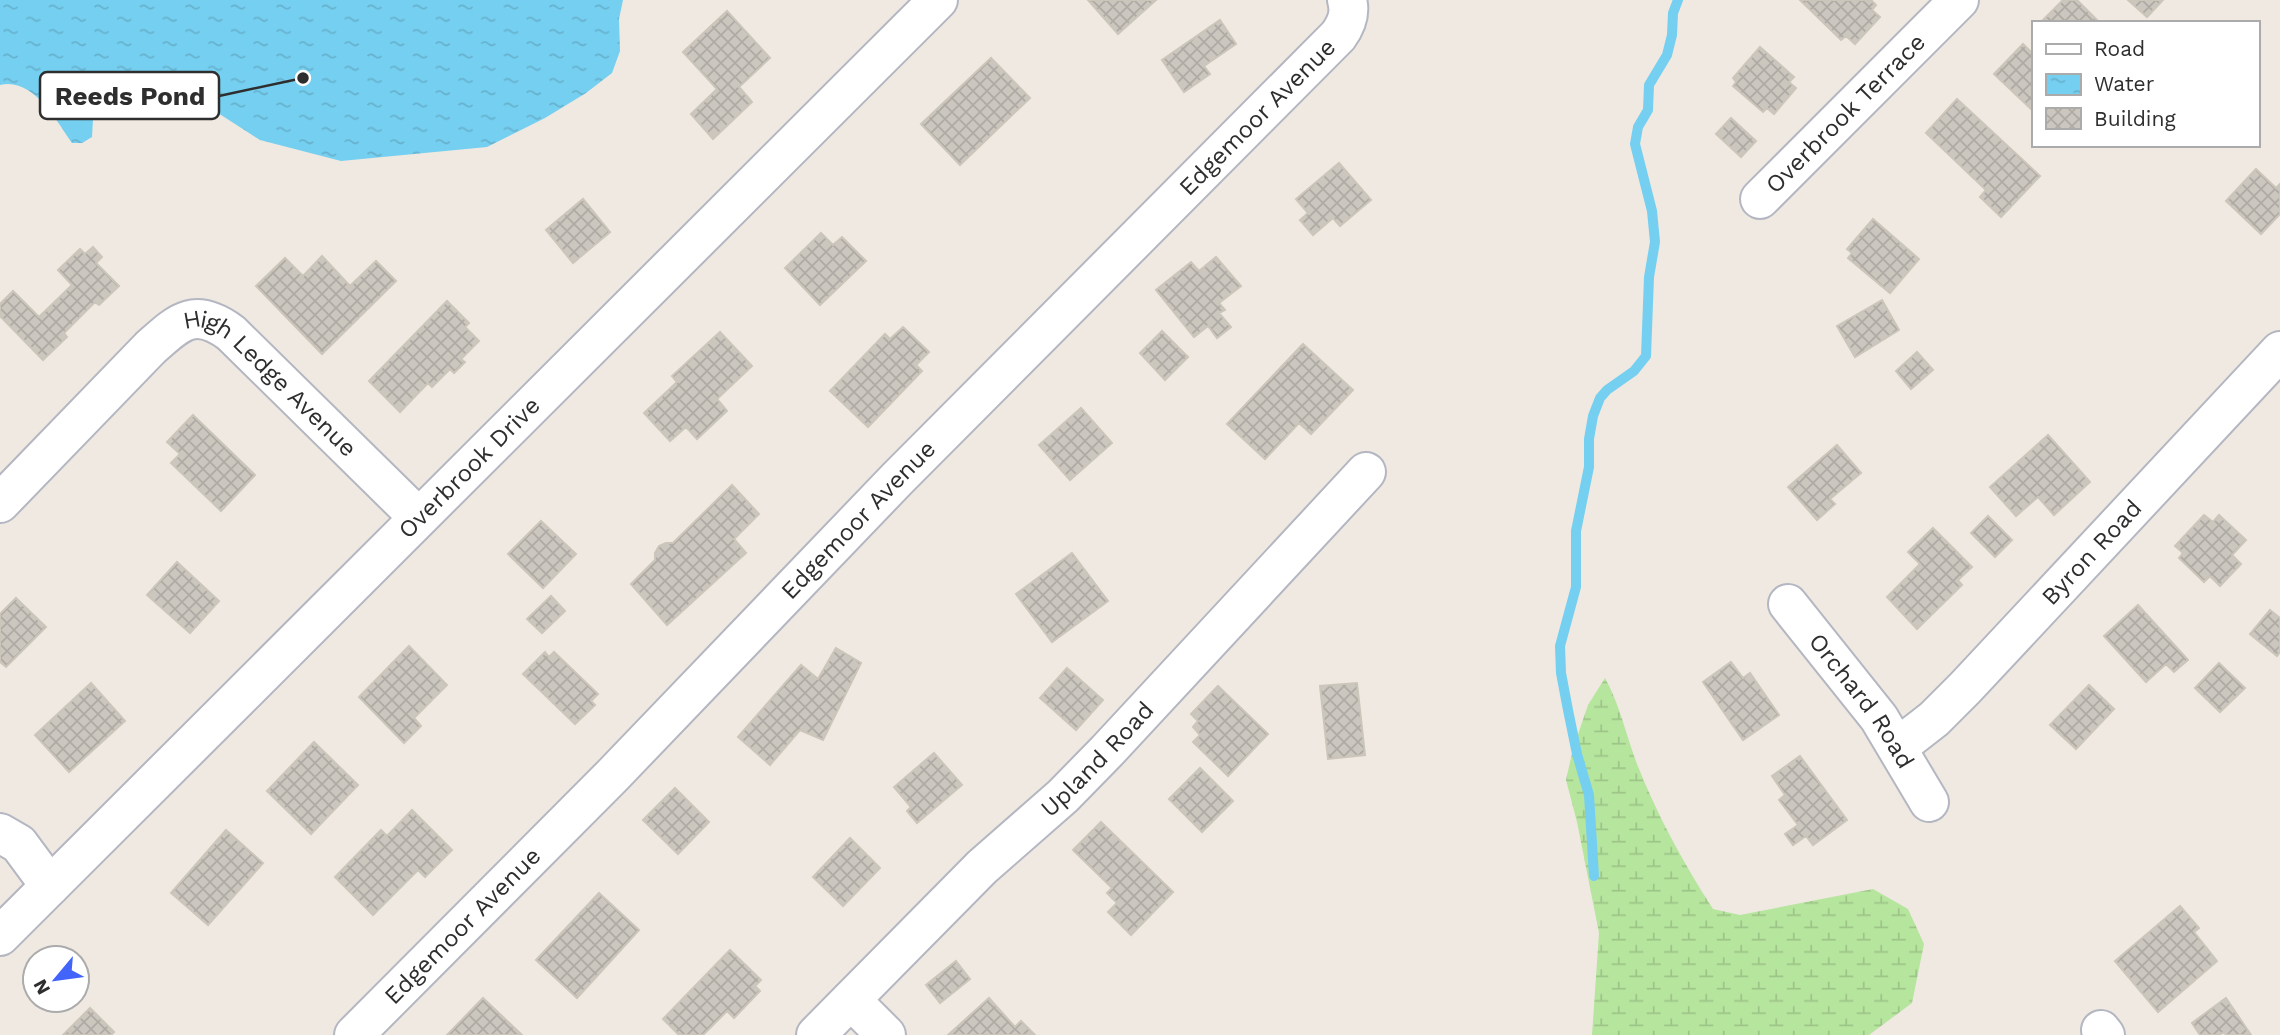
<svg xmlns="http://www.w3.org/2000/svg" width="2280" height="1035" viewBox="0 0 2280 1035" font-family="'Work Sans',sans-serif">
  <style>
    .wetland { fill: url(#wetland-marsh) }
    .water { fill: url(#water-ripples) }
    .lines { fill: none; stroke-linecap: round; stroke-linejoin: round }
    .stream { stroke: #75cff0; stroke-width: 10 }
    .building { fill: url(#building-cross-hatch); stroke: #cbc5ba; stroke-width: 2 }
    .minor-casing { stroke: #b4b7c1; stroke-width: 42 }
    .minor { stroke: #fff; stroke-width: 38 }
    .labels { text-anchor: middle; stroke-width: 5; stroke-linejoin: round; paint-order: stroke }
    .street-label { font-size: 24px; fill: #2e2e2e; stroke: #fff }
    .leader { fill: none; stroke: #2e2e2e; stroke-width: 2.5 }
    .callout-dot { fill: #2e2e2e; stroke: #fff; stroke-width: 2.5 }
    .callout { fill: #fff; stroke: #2e2e2e; stroke-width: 2.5 }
    .callout-label { font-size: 26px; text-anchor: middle; font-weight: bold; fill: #2e2e2e }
  </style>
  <defs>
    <pattern id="wetland-marsh" width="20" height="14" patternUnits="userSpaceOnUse" patternTransform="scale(1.75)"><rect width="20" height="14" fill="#b6e59e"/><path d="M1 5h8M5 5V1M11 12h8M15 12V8" fill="none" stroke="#9dc588"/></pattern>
    <pattern id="water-ripples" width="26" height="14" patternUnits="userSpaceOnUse" patternTransform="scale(1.75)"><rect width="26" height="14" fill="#75cff0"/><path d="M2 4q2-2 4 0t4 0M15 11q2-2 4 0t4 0" fill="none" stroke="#66b2ce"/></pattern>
    <pattern id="building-cross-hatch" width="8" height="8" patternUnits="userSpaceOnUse" patternTransform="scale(1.75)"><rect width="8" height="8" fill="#cbc7bf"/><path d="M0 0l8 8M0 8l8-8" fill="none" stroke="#afaba4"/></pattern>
  </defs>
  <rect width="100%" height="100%" fill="#efe9e1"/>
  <!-- wetland -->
  <path class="wetland" d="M 1605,678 C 1620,705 1626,735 1637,764 C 1657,815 1684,864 1713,909 L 1740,915 L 1873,889 L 1908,909 L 1924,944 L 1912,1003 L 1869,1035 L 1592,1035 L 1599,933 L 1577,822 L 1566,780 L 1573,749 L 1588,705 Z"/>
  <!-- water -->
  <path class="water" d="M 0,0 L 623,0 L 619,19 L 620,51 L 612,73 L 586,93 L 545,118 L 487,147 L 341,161 L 260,140 L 190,95 L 158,84 L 127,86 L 104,98 L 93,119 L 92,137 L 82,143 L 72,143 C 56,120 33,77 0,85 Z"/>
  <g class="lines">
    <!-- stream -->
    <path class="stream" d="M 1594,876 L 1589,795 L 1577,754 L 1568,710 L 1561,673 L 1560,646 L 1576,587 L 1576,531 L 1589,467 L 1589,439 L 1593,416 L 1600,398 L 1607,390 L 1634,371 L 1646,356 L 1649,277 L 1655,242 L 1652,211 L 1635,144 L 1638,127 L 1648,110 L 1649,85 L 1667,55 L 1672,35 L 1673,13 L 1678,0"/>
  </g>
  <!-- building -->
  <path class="building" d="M 1088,0 L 1156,0 L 1118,34 Z
    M 1800,0 L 1871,0 L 1876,5 L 1872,10 L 1880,17 L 1855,44 L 1846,36 L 1841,40 Z
    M 2063,0 L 2077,0 L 2100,23 L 2040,23 Z
    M 2128,0 L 2163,0 L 2147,17 Z
    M 727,11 L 770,58 L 739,87 L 752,102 L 713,139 L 691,114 L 717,89 L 683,52 Z
    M 1220,20 L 1236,44 L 1204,66 L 1210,74 L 1184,92 L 1162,60 Z
    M 2023,44 L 2033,54 L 2033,111 L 1994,74 Z
    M 1760,47 L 1794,77 L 1789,82 L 1796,88 L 1774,114 L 1767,108 L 1763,112 L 1733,86 L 1736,82 L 1733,78 Z
    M 991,58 L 1030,98 L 960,165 L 921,124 Z
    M 1957,99 L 2040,176 L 2001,217 L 1980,197 L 1986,190 L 1926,133 Z
    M 1731,118 L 1756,141 L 1741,157 L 1716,134 Z
    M 1339,163 L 1371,200 L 1340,226 L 1333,218 L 1313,235 L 1300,220 L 1308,213 L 1296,199 Z
    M 2256,169 L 2276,188 L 2280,184 L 2280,214 L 2261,234 L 2226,201 Z
    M 583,199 L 610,232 L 573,263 L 546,230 Z
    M 1873,219 L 1919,259 L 1890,293 L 1848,258 L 1852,253 L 1847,249 Z
    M 821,233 L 833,245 L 842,237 L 866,261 L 820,305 L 785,268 Z
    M 93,247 L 102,257 L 96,263 L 119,286 L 99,305 L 95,302 L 64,333 L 67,337 L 43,360 L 0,316 L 0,304 L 13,291 L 39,317 L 72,285 L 58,270 L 80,249 L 85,254 Z
    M 322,256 L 350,286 L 376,261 L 396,281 L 322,354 L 256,286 L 285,258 L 303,276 Z
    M 1216,257 L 1241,286 L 1219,303 L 1225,310 L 1219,313 L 1231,327 L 1217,338 L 1208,326 L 1194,337 L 1156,290 L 1191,262 L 1199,271 Z
    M 1882,300 L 1899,330 L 1855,357 L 1837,326 Z
    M 447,301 L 469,323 L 465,327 L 479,341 L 461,359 L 465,362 L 454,373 L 450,369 L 432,387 L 428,383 L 400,412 L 369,381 Z
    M 903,327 L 929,352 L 916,365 L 922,371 L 868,427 L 830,391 L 885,334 L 890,339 Z
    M 1162,331 L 1188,357 L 1165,380 L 1140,353 Z
    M 720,332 L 752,366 L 717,399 L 727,411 L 697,439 L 686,427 L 670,441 L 644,413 L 677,382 L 672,376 Z
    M 1303,344 L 1353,390 L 1311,434 L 1299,423 L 1265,459 L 1227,424 Z
    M 1917,352 L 1933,370 L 1911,389 L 1896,371 Z
    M 1081,408 L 1112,443 L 1070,480 L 1039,445 Z
    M 193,415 L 255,475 L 221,511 L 171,463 L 180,454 L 167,442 Z
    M 2048,435 L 2090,482 L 2054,515 L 2038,497 L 2016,516 L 1990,487 Z
    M 1837,445 L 1861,473 L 1830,499 L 1835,504 L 1817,520 L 1788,487 Z
    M 732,485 L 759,514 L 734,539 L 746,553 L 667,625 L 631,584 L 655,560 L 655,553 L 659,546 L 666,543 L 673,543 Z
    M 2204,515 L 2213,522 L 2219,515 L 2246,540 L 2232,555 L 2241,564 L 2220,586 L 2210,576 L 2204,582 L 2179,558 L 2183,553 L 2175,546 Z
    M 1988,516 L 2012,540 L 1995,557 L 1971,533 Z
    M 541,521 L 576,554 L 543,588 L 508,554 Z
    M 1933,528 L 1972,567 L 1958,580 L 1962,585 L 1917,629 L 1887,597 L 1920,564 L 1908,552 Z
    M 1072,553 L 1108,601 L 1052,642 L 1016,594 Z
    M 177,562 L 219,601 L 190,633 L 147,595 Z
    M 551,596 L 565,611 L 542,633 L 527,619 Z
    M 16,598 L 46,627 L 6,667 L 0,662 L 0,614 Z
    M 2138,605 L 2188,660 L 2174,672 L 2166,664 L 2146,682 L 2104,636 Z
    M 2270,610 L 2280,618 L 2280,652 L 2277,656 L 2250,634 Z
    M 409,646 L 447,685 L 414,718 L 421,726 L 404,743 L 359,697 Z
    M 836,648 L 861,663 L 823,740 L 800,730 L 770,765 L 738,737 L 801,665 L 818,679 Z
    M 545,652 L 549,657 L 554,652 L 598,694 L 591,701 L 595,705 L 575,724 L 523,674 Z
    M 1731,662 L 1743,678 L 1750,673 L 1779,715 L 1743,740 L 1703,682 Z
    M 2219,663 L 2245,688 L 2220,712 L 2195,688 Z
    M 1067,668 L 1103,700 L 1076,730 L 1040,698 Z
    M 91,683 L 125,721 L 69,772 L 35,735 Z
    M 1357,683 L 1365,755 L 1328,759 L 1320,686 Z
    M 2089,685 L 2114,709 L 2076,749 L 2050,725 Z
    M 1218,686 L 1268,734 L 1228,776 L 1193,742 L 1200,735 L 1193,727 L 1198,721 L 1191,714 Z
    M 314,742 L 358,785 L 311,834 L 267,791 Z
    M 934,753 L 962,785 L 917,823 L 907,811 L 911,807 L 894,787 Z
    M 1800,756 L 1847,820 L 1813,845 L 1806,836 L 1793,845 L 1785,834 L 1798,825 L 1779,800 L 1785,795 L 1772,776 Z
    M 1200,768 L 1233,801 L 1202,832 L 1169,799 Z
    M 675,788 L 709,822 L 678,854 L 643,820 Z
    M 412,810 L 452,850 L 425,877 L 418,870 L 373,915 L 335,877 L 381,830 L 387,836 Z
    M 1101,822 L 1173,892 L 1131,935 L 1108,912 L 1117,903 L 1107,893 L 1112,888 L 1073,850 Z
    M 226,830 L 263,863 L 208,925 L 171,893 Z
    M 850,838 L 880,868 L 843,906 L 813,877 Z
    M 599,893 L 639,930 L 577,998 L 536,960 Z
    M 2180,906 L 2199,928 L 2194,932 L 2217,961 L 2158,1012 L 2115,961 Z
    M 730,950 L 761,980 L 755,986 L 760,991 L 734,1018 L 727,1011 L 703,1035 L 679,1035 L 663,1019 Z
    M 956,961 L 970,979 L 940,1003 L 926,985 Z
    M 483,998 L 522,1035 L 447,1035 Z
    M 989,998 L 1015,1027 L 1021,1021 L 1035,1035 L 948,1035 Z
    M 2226,998 L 2251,1035 L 2226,1035 L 2224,1032 L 2219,1035 L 2200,1035 L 2192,1023 Z
    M 90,1008 L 114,1032 L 111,1035 L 63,1035 Z"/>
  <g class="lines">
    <defs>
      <g id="minor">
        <path id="s1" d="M 1760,199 L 1959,0"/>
        <path id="s2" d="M 0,503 L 150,348 C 179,322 194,306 231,333 L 418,517"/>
        <path id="s3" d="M 1788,604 L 1879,718 L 1929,802"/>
        <path id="s4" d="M 1898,747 L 1934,719 L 1965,688 L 2280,351"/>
        <path d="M 0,833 L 19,844 L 50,886"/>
        <path id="s5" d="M 0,936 L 938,0"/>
        <path d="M 851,1000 L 886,1035"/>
        <path d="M 2101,1030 L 2105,1035"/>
        <path id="s6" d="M 354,1035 L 612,776 L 897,479 L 1338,36 C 1346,25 1351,14 1347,0"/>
        <path id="s7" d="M 816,1035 L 982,867 L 1063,796 L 1107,751 L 1366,472"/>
      </g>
    </defs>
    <!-- minor casing -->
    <use href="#minor" class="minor-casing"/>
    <!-- minor -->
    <use href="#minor" class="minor"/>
  </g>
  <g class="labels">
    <!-- street labels -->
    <g class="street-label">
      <text dy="8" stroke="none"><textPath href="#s1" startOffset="121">Overbrook Terrace</textPath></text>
      <text dy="8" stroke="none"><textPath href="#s6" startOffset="1288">Edgemoor Avenue</textPath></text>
      <text dy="8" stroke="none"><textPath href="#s2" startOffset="369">High Ledge Avenue</textPath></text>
      <text dy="8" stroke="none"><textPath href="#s5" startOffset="663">Overbrook Drive</textPath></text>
      <text dy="8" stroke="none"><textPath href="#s6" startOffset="721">Edgemoor Avenue</textPath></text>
      <text dy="8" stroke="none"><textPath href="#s4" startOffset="275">Byron Road</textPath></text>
      <text dy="8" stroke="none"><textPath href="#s3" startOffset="122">Orchard Road</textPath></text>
      <text dy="8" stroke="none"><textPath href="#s7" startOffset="394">Upland Road</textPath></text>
      <text dy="8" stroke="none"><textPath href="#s6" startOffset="154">Edgemoor Avenue</textPath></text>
    </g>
  </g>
  <!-- callouts -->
  <path class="leader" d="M303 78L219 96"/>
  <circle class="callout-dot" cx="303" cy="78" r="7"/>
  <rect class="callout" x="40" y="72" width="179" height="47" rx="7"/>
  <g class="callout-label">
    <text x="130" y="105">Reeds Pond</text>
  </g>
  <!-- legend -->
  <rect x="2032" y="21" width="228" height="126" fill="#ffffff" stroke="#ababab" stroke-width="2"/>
  <rect x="2046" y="44" width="35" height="10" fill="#ffffff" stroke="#ababab" stroke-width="2"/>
  <text x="2094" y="56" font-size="21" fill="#2e2e2e">Road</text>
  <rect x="2046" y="74" width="35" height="21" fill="url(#water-ripples)" stroke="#ababab" stroke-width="2"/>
  <text x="2094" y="91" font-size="21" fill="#2e2e2e">Water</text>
  <rect x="2046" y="108" width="35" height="21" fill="url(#building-cross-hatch)" stroke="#ababab" stroke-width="2"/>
  <text x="2094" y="126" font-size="21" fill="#2e2e2e">Building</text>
  <!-- north arrow -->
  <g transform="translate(56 979) rotate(241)"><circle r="33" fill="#ffffff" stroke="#ababab" stroke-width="2"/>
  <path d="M0-5L12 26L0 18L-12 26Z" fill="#4264fb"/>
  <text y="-10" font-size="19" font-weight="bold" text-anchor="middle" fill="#2e2e2e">N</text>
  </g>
</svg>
